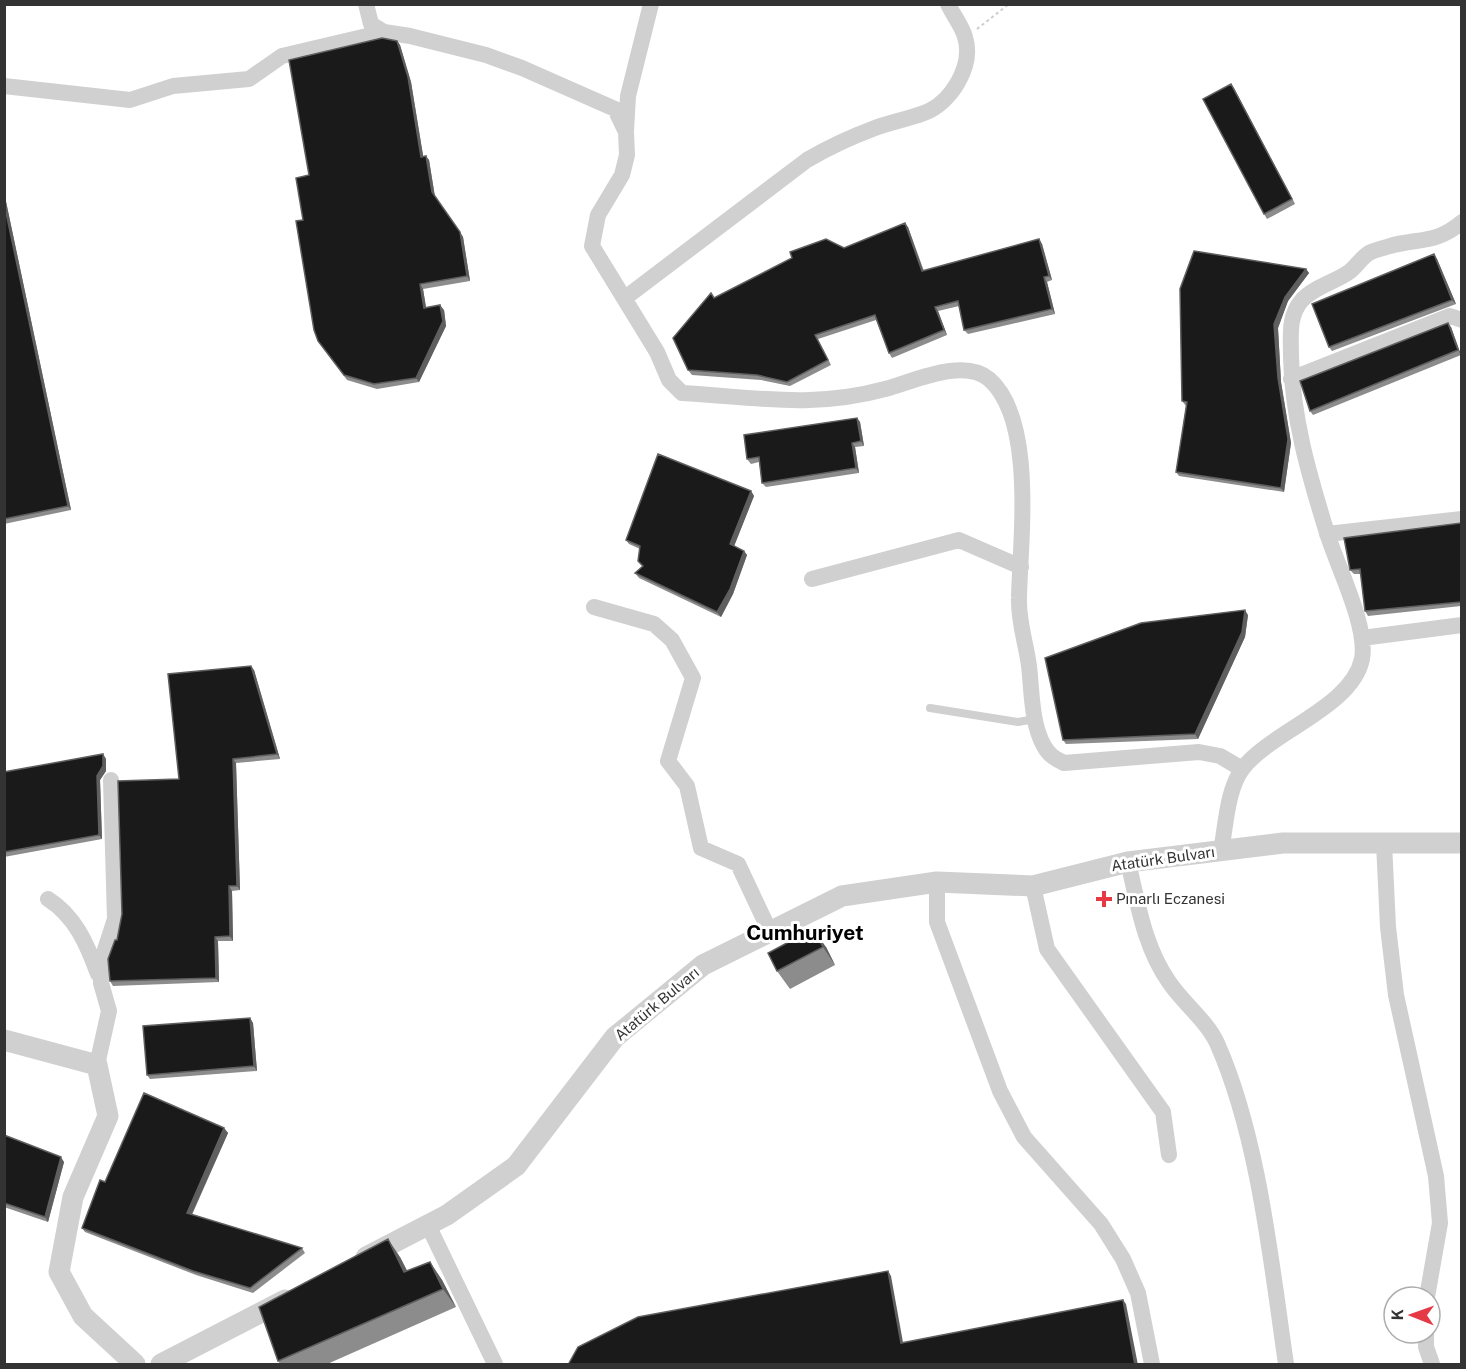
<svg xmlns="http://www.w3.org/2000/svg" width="1466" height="1369" viewBox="0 0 1466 1369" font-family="'Public Sans',sans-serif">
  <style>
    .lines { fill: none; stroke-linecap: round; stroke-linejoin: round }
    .path { stroke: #cdcdcd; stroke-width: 2; stroke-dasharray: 3 3; stroke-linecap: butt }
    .service { stroke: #d0d0d0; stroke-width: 8 }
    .minor { stroke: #d0d0d0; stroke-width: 16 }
    .tertiary { stroke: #d0d0d0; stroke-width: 21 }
    .wall { fill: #8c8c8c }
    .shaded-wall { fill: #5f5f5f }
    .building { fill: #1a1a1a; stroke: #5f5f5f; stroke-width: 1.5 }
    .poi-dot { fill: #e63946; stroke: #fff; stroke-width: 2 }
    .labels { text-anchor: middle; stroke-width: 6; stroke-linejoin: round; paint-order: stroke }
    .street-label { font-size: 15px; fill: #333; stroke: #fff }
    .poi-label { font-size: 15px; fill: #333; stroke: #fff; text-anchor: start }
    .district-label { font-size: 21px; font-weight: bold; fill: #000; stroke: #fff }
  </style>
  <rect width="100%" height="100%" fill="#fff"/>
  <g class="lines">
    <!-- path -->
    <path class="path" d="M 977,29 L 1009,4"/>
    <!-- service -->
    <path class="service" d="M 930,708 L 1018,722 L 1035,719"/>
    <!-- minor -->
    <path class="minor" d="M 366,4 L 371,24 L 384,32
      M 4,86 L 130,100 L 173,86 L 249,79 L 282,56 L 384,32 L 410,36 L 486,55 L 522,68 L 615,109 L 626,132 L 627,155 L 622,175 L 598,215 L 592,246 L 657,352 L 669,380 L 682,393 C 755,397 812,409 885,389 C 912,382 964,357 989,379 C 1036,420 1020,541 1019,598 C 1018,621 1026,643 1029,666 C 1032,691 1031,723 1044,746 C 1049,755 1054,758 1064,763 L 1199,752 L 1220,756 L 1242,769
      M 626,131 L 628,96 L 651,4
      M 625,298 L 807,160 C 829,147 851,137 875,128 C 891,122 908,119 924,113 C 951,103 974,66 965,37 C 962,26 953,15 948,4
      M 1291,379 L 1450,316 L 1462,320
      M 1327,534 L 1462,519
      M 812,579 L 959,540 L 1021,567
      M 594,607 L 654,624 L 672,640 L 693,678 L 668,761 L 687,786 L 701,848 L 738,864 L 770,932
      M 1362,638 L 1462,625
      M 1384,843 L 1388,927 L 1396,995 L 1436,1176 L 1440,1223 L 1427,1297
      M 1221,851 C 1226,825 1227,789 1243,768 C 1272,731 1352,707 1362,659 C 1368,626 1337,566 1327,533 C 1309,475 1292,417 1291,356 C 1291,336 1288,316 1302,300 C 1314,287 1335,282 1349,272 C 1356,267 1361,258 1369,253 C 1375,250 1384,248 1390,246 C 1419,238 1436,244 1462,222
      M 1128,862 C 1138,904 1144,946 1169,982 C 1183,1003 1207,1021 1217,1043 C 1259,1138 1271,1262 1286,1364
      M 937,882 L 937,922 L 1000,1091 L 1024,1137 L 1101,1224 L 1123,1259 L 1138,1293 L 1152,1364
      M 1033,886 L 1047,949 L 1163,1112 L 1169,1155
      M 48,899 C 75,916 87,944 98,974
      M 97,1065 L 109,1011 L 101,983 L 101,962 L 115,919 L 111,780
      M 428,1225 L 495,1364
      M 1426,1333 L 1426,1347 L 1432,1364"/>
    <!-- tertiary -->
    <path class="tertiary" d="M 4,1040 L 97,1065 L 108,1116 L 73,1197 L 59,1272 L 83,1316 L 135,1364
      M 366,1257 L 447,1215 L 516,1166 L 615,1037 L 703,965 L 842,896 L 937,882 L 1033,886 L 1128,862 L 1283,843 L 1462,843
      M 161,1364 L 285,1300"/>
  </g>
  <!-- wall -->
  <path class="wall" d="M 397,41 L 400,45 L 411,82 L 423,156 L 429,160 L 435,197 L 463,237 L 470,281 L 423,289 L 426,308 L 444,310 L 446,326 L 419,382 L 377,389 L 347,380 L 318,341 L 303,220 L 309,175 Z
    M 1231,84 L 1295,204 L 1267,219 L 1264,214 Z
    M 4,192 L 71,510 L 4,524 Z
    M 908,227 L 924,271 L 1039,239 L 1042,244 L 1052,280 L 1047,282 L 1055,314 L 968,334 L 964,330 L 959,306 L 938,311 L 947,335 L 892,358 L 889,353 L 876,320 L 818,339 L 831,365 L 790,386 L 761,380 L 692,375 L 688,370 L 844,248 Z
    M 1434,254 L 1437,259 L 1456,304 L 1332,351 L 1329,347 Z
    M 1306,269 L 1309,273 L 1288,301 L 1278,328 L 1281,382 L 1291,443 L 1284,492 L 1179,476 L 1176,472 L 1186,406 L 1182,401 Z
    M 1451,327 L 1461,355 L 1313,415 L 1310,411 Z
    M 857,418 L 860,422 L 864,446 L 855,447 L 859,473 L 766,487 L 762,483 L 759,462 L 751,464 L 747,459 Z
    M 751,491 L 754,496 L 734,546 L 744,551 L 747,555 L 733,594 L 721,617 L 639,578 L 635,573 L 643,567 L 638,561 L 640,549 L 629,544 L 626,540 Z
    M 1461,523 L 1461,606 L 1368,616 L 1365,611 L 1361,574 L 1354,574 L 1350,570 Z
    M 1248,615 L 1245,637 L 1198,739 L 1066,744 L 1063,740 Z
    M 254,670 L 280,759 L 236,763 L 240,890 L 232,891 L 233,941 L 218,941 L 219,982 L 113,986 L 110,981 L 117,940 L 179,779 Z
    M 103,754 L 106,759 L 106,771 L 100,780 L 102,839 L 4,857 L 4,772 Z
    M 826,947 L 835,965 L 790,989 L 777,971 L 768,953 Z
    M 250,1018 L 253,1023 L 257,1071 L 150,1079 L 147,1075 Z
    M 224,1128 L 228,1133 L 192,1215 L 302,1248 L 305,1253 L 253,1293 L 196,1275 L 85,1232 L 82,1228 L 105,1182 Z
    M 4,1135 L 64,1162 L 48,1222 L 4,1207 Z
    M 400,1257 L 407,1271 L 430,1262 L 442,1280 L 456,1307 L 325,1365 L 281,1365 L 278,1361 Z"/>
  <!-- shaded-wall -->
  <path class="shaded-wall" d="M 397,41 L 400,45 L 411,82 L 424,161 L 421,157 Z
    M 1231,84 L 1234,88 L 1295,204 L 1292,199 Z
    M 426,156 L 429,160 L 435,197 L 432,192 Z
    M 4,192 L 71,510 L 68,506 L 4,203 Z
    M 905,223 L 908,227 L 925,276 L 922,271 Z
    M 460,232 L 463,237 L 470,281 L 467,276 Z
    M 1039,239 L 1042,244 L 1052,280 L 1049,276 Z
    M 1434,254 L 1437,259 L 1456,304 L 1452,300 Z
    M 1306,269 L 1309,273 L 1288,301 L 1278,328 L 1281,382 L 1291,443 L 1284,492 L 1281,488 L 1278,378 L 1274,324 L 1285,297 Z
    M 1044,277 L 1047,282 L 1055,314 L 1052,309 Z
    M 420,284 L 423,289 L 427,313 L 424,308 Z
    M 440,305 L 444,310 L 446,326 L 419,382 L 416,378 Z
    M 935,307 L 938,311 L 947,335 L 944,330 Z
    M 1448,323 L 1451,327 L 1461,355 L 1458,350 Z
    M 857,418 L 860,422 L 864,446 L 861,441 Z
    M 852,443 L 855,447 L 859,473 L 856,468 Z
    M 751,491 L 754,496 L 733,549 L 730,544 Z
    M 744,551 L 747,555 L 733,594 L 721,617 L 717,612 Z
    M 1245,610 L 1248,615 L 1245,637 L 1198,739 L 1195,734 Z
    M 251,666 L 254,670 L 280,759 L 277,754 Z
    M 103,754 L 106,759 L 106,771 L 100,780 L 102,839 L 99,835 L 97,776 Z
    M 233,759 L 236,763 L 240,890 L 237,886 Z
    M 229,886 L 232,891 L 233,941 L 230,936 Z
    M 813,929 L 826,947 L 835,965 L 823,947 Z
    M 215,937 L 218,941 L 219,982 L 216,978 Z
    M 250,1018 L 253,1023 L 257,1071 L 254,1066 Z
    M 224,1128 L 228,1133 L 190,1218 L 187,1213 Z
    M 61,1157 L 64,1162 L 48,1222 L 45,1217 Z
    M 388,1239 L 400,1257 L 417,1290 L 404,1272 Z
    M 430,1262 L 442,1280 L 456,1307 L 443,1289 Z
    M 888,1271 L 891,1276 L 904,1348 L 901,1343 Z
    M 1123,1300 L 1126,1304 L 1138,1365 L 1135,1365 Z"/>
  <!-- building -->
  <path class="building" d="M 382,38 L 397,41 L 408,77 L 421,157 L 426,156 L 432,192 L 460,232 L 467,276 L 420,284 L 424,308 L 440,305 L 443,321 L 416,378 L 374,384 L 344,375 L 318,341 L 314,330 L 296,221 L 303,220 L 296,178 L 309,175 L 289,60 Z
    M 1231,84 L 1292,199 L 1264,214 L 1203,99 Z
    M 4,203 L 68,506 L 4,519 Z
    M 905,223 L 922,271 L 1039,239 L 1049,276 L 1044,277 L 1052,309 L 964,330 L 958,301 L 935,307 L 944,330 L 889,353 L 875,315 L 815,335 L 828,360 L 787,382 L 757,375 L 688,370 L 673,338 L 711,293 L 714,298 L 792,258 L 790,252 L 826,239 L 844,248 Z
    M 1194,251 L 1306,269 L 1285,297 L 1274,324 L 1278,378 L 1288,439 L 1281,488 L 1176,472 L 1187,402 L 1182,401 L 1180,289 Z
    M 1434,254 L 1452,300 L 1329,347 L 1312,304 Z
    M 1448,323 L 1458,350 L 1310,411 L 1300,381 Z
    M 857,418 L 861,441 L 852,443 L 856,468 L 762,483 L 759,457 L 747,459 L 744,435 Z
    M 658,454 L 751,491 L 730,544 L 744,551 L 730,589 L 717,612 L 635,573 L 643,566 L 638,561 L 640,546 L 626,540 Z
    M 1461,523 L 1461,602 L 1365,611 L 1360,569 L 1350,570 L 1344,538 Z
    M 1245,610 L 1242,632 L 1195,734 L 1063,740 L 1045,658 L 1141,623 Z
    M 251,666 L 277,754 L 233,759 L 237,886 L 229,886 L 230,936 L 215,937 L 216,978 L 110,981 L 108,959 L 115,940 L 117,940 L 122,914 L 118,781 L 179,779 L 168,674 Z
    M 103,754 L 103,766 L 97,776 L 99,835 L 4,852 L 4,772 Z
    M 813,929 L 823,947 L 777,971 L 768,953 Z
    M 250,1018 L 254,1066 L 147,1075 L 143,1026 Z
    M 144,1093 L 224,1128 L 187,1213 L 302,1248 L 250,1288 L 193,1271 L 82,1228 L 100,1180 L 105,1182 Z
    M 4,1135 L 61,1157 L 45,1217 L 4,1203 Z
    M 388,1239 L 404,1272 L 430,1262 L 443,1289 L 278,1361 L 259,1307 Z
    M 888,1271 L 901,1343 L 1123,1300 L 1135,1365 L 568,1365 L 578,1347 L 638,1317 Z"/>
  <!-- markers -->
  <path class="poi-dot" d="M1101 890h6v6h6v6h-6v6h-6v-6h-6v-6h6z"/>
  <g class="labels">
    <!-- street labels -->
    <g class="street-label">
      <text transform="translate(1163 859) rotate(-8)" y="5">Atatürk Bulvarı</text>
      <text transform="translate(657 1004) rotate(-40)" y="5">Atatürk Bulvarı</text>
    </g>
    <!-- poi labels -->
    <g class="poi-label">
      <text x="1116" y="904">Pınarlı Eczanesi</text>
    </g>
    <!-- district labels -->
    <g class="district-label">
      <text x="805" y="940">Cumhuriyet</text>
    </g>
  </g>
  <!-- border -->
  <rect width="1466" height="1369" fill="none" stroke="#333333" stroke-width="12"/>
  <!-- north arrow -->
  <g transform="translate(1412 1315) rotate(271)"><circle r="28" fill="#ffffff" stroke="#adadad" stroke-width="1.5"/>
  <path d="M0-4.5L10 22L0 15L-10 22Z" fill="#e63946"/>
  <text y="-9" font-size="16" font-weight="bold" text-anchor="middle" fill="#333333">K</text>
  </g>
</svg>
